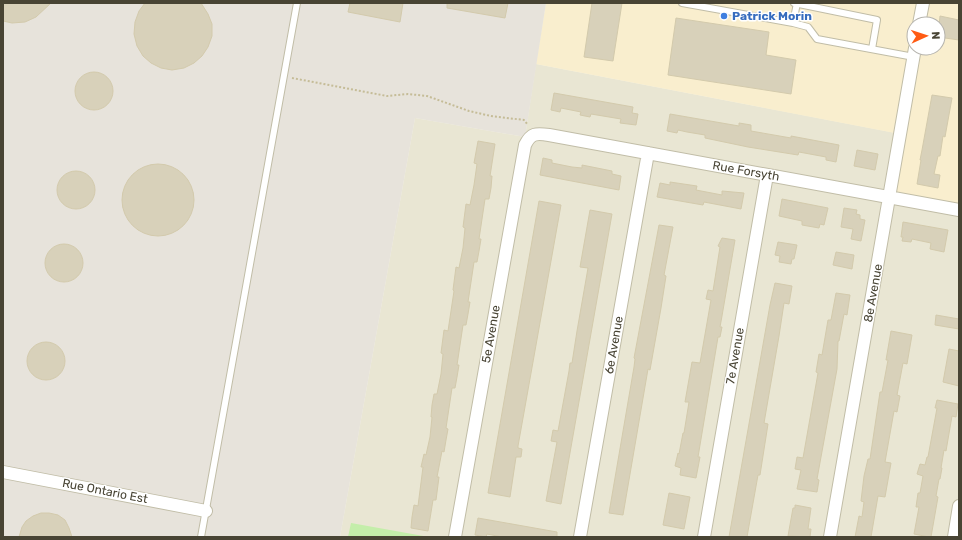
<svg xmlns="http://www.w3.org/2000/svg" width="962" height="540" viewBox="0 0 962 540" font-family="Rubik,sans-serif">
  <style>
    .residential { fill: #e9e6d3 }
    .commercial { fill: #f9eece; fill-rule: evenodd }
    .industrial { fill: #e7e3db }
    .green { fill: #c4eeaa }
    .building { fill: #d8d1ba; stroke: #d3caac }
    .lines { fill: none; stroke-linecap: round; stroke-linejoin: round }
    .service-casing { stroke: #c1bda7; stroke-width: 8 }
    .minor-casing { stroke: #c1bda7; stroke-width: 14 }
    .path { stroke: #c5bc97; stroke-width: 2; stroke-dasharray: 2 2; stroke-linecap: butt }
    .service { stroke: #fff; stroke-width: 6 }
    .minor { stroke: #fff; stroke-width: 12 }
    .shop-dot { fill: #3f7fe0; stroke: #fff; stroke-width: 1.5 }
    .labels { text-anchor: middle; stroke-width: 3; stroke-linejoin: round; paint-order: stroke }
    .shop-label { font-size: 12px; font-weight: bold; fill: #366cbe; stroke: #fff; text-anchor: start }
    .street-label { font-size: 12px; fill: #484434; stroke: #fff }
  </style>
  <rect width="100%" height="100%" fill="#f5f3e6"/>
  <!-- residential -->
  <path class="residential" d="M 536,64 L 901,134 L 959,210 L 959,537 L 340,537 L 415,118 L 525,137 Z"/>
  <!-- commercial -->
  <path class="commercial" d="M 546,3 L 959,3 L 959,210 L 890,198 L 900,134 L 536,64 ZM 914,24 L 938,24 L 938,48 L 914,48 Z"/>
  <!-- industrial -->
  <path class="industrial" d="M 3,3 L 546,3 L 525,137 L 415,118 L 340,537 L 3,537 Z"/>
  <!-- green -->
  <path class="green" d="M 351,523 L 429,537 L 348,537 Z"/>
  <!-- building -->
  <path class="building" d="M 3,3 L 51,3 L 36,17 L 25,22 L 12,23 L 3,21 Z
    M 145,3 L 201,3 L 208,14 L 212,24 L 212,36 L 208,47 L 202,56 L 194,63 L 184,68 L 172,70 L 161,68 L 151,63 L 143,56 L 137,46 L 134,34 L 135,22 L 139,11 Z
    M 350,3 L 403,3 L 400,22 L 348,12 Z
    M 447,3 L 508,3 L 505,18 L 447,8 Z
    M 592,3 L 622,3 L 613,61 L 584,57 Z
    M 940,16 L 959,20 L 959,40 L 938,37 Z
    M 676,18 L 769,32 L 766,55 L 796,60 L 791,94 L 668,75 Z
    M75 91a19 19 0 1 1 38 0a19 19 0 1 1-38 0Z
    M 554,93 L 633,107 L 632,113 L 638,114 L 636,125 L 620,123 L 621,119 L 591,114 L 590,117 L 580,115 L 581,112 L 561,108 L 560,112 L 551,110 Z
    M 932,95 L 952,98 L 945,137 L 943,136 L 940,156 L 938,156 L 934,174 L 940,175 L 938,188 L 917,184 L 921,160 L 920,160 L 922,150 Z
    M 670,114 L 739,126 L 739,123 L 751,125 L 751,131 L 791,138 L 791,136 L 839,145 L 836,162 L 826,160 L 826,157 L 799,152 L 798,155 L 748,147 L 705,138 L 705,135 L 687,132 L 678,130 L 677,133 L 667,131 Z
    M 478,141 L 495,144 L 490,176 L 492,176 L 491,188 L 489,199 L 485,199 L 479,239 L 481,239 L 479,251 L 477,262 L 474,262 L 468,302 L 470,302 L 468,314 L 466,325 L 463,325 L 457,365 L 459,365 L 457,377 L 455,388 L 452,388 L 446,428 L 448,429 L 446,440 L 444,452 L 442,451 L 437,477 L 439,477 L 436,500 L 433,500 L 428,531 L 411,528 L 412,517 L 414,505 L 418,506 L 423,467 L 421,467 L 424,454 L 426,455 L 430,437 L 432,417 L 431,417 L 432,405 L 434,394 L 437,394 L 441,374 L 443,354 L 441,353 L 444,330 L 448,331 L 454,291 L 453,290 L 456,267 L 459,268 L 463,248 L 465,228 L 463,227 L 466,204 L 470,205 L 474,185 L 477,164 L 474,163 Z
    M 857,150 L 878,154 L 875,170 L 854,166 Z
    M 543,158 L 552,160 L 552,163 L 572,167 L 582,168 L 582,165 L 612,171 L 612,174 L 621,176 L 619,190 L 540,175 Z
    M122 200a36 36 0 1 1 72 0a36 36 0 1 1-72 0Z
    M57 190a19 19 0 1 1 38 0a19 19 0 1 1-38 0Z
    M 670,182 L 697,186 L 696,190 L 722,195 L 722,191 L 744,193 L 741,209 L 704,202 L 703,205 L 657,197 L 660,183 L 670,185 Z
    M 782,199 L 828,208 L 824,225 L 820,224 L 819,228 L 802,225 L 802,221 L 779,216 Z
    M 539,201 L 561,205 L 518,446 L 518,448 L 522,449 L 521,457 L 516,457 L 510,497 L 488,493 Z
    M 844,208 L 857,210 L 856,214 L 860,215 L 860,219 L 865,220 L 861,241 L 851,239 L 853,229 L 841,227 Z
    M 590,210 L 612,214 L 561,504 L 546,501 L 557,442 L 551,441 L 553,430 L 558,431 L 569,371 L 570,363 L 572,363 L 577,331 L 588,268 L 580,267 Z
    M 903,222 L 948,230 L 944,252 L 930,249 L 931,243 L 912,239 L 911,242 L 902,241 L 903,237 L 901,237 Z
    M 659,225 L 673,227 L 664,275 L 666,276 L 661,308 L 650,370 L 648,369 L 623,515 L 609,513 L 634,367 L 635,359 L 634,358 Z
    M 722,238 L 735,240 L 722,316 L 720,327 L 722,327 L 720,337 L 718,337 L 698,457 L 700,457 L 696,478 L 680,475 L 681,468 L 675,466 L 678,453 L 679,454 L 683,433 L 684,433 L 689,402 L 685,402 L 692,362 L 700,363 L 711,300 L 706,299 L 708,290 L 713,291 L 720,247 L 718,246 Z
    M 778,242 L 797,245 L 794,259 L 792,259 L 791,264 L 779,262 L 780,256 L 775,255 Z
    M45 263a19 19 0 1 1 38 0a19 19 0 1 1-38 0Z
    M 836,252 L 854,255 L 852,269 L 833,265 Z
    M 775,283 L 792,286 L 789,304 L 784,303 L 779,336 L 764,423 L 768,424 L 760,475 L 758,475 L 747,537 L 729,537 L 770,305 Z
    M 836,293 L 850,295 L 847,315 L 844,314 L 839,341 L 838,341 L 837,369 L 817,479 L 819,480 L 817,492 L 797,489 L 801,470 L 795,469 L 797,457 L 803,458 L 818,373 L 816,372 L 819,354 L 822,355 L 828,320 L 831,320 Z
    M 936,315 L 959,319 L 959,329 L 935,325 Z
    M 891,331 L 912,335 L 907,364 L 903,363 L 897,395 L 900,396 L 897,412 L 894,411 L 885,462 L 891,463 L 885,497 L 878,496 L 871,537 L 855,537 L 859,516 L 862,517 L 864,502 L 861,501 L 864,476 L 868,459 L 870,459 L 880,392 L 882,392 L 888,360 L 886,360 Z
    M27 361a19 19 0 1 1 38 0a19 19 0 1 1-38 0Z
    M 949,349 L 959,351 L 959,386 L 943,382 Z
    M 937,400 L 958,404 L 956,417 L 952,416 L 946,451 L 944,450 L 941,468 L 942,468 L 940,479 L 939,479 L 936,496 L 938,497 L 931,537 L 929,537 L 914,534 L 919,507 L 916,507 L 918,493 L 920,493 L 923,476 L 917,474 L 920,464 L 925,465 L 927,457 L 928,457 L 937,408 L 935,408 Z
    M 669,493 L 690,497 L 684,529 L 663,525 Z
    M 795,505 L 811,508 L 808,529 L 811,529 L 810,537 L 788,536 L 793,508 L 795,508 Z
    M 41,513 L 49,513 L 58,515 L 65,520 L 69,528 L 72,537 L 19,537 L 22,527 L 26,521 L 33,516 Z
    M 478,518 L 557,532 L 557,537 L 502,537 L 487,534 L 486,537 L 475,535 Z"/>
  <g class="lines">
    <defs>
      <path id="service" d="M 682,3 L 793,23
        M 794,3 L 877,20 L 872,49
        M 797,3 L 793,23 L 808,27 L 817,39 L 914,57
        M 201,537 L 297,3"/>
      <path id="minor" d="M 919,24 L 923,3
        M 3,472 L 206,511
        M 455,537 L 525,145 C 531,133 536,133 549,135 L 959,210
        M 580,537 L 648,153
        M 704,537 L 767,175
        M 830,537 L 915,48
        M 954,537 L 959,506"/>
    </defs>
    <!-- service casing -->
    <use href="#service" class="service-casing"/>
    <!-- minor casing -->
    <use href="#minor" class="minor-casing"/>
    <!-- path -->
    <path class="path" d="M 292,78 L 387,96 L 408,94 L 427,96 L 469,111 L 491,116 L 524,120 L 528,125"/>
    <!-- service -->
    <use href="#service" class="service"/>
    <!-- minor -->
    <use href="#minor" class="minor"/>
  </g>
  <!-- markers -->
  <circle class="shop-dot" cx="724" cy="16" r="4"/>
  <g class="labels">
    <!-- shop labels -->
    <g class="shop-label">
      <text x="732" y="20">Patrick Morin</text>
    </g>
    <!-- street labels -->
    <g class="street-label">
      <text transform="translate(746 171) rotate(10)" y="4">Rue Forsyth</text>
      <text transform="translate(873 293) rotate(-80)" y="4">8e Avenue</text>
      <text transform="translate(491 334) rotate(-80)" y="4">5e Avenue</text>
      <text transform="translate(614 345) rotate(-80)" y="4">6e Avenue</text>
      <text transform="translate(735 356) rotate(-80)" y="4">7e Avenue</text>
      <text transform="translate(105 491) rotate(11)" y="4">Rue Ontario Est</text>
    </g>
  </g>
  <!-- border -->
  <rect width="962" height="540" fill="none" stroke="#484434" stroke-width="8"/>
  <!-- north arrow -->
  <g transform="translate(926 36) rotate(87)"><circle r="19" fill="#ffffff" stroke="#b6b4ae"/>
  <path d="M0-3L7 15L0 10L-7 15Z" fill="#ff5b13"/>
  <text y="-6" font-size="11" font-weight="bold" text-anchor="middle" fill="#484434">N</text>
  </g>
</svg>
